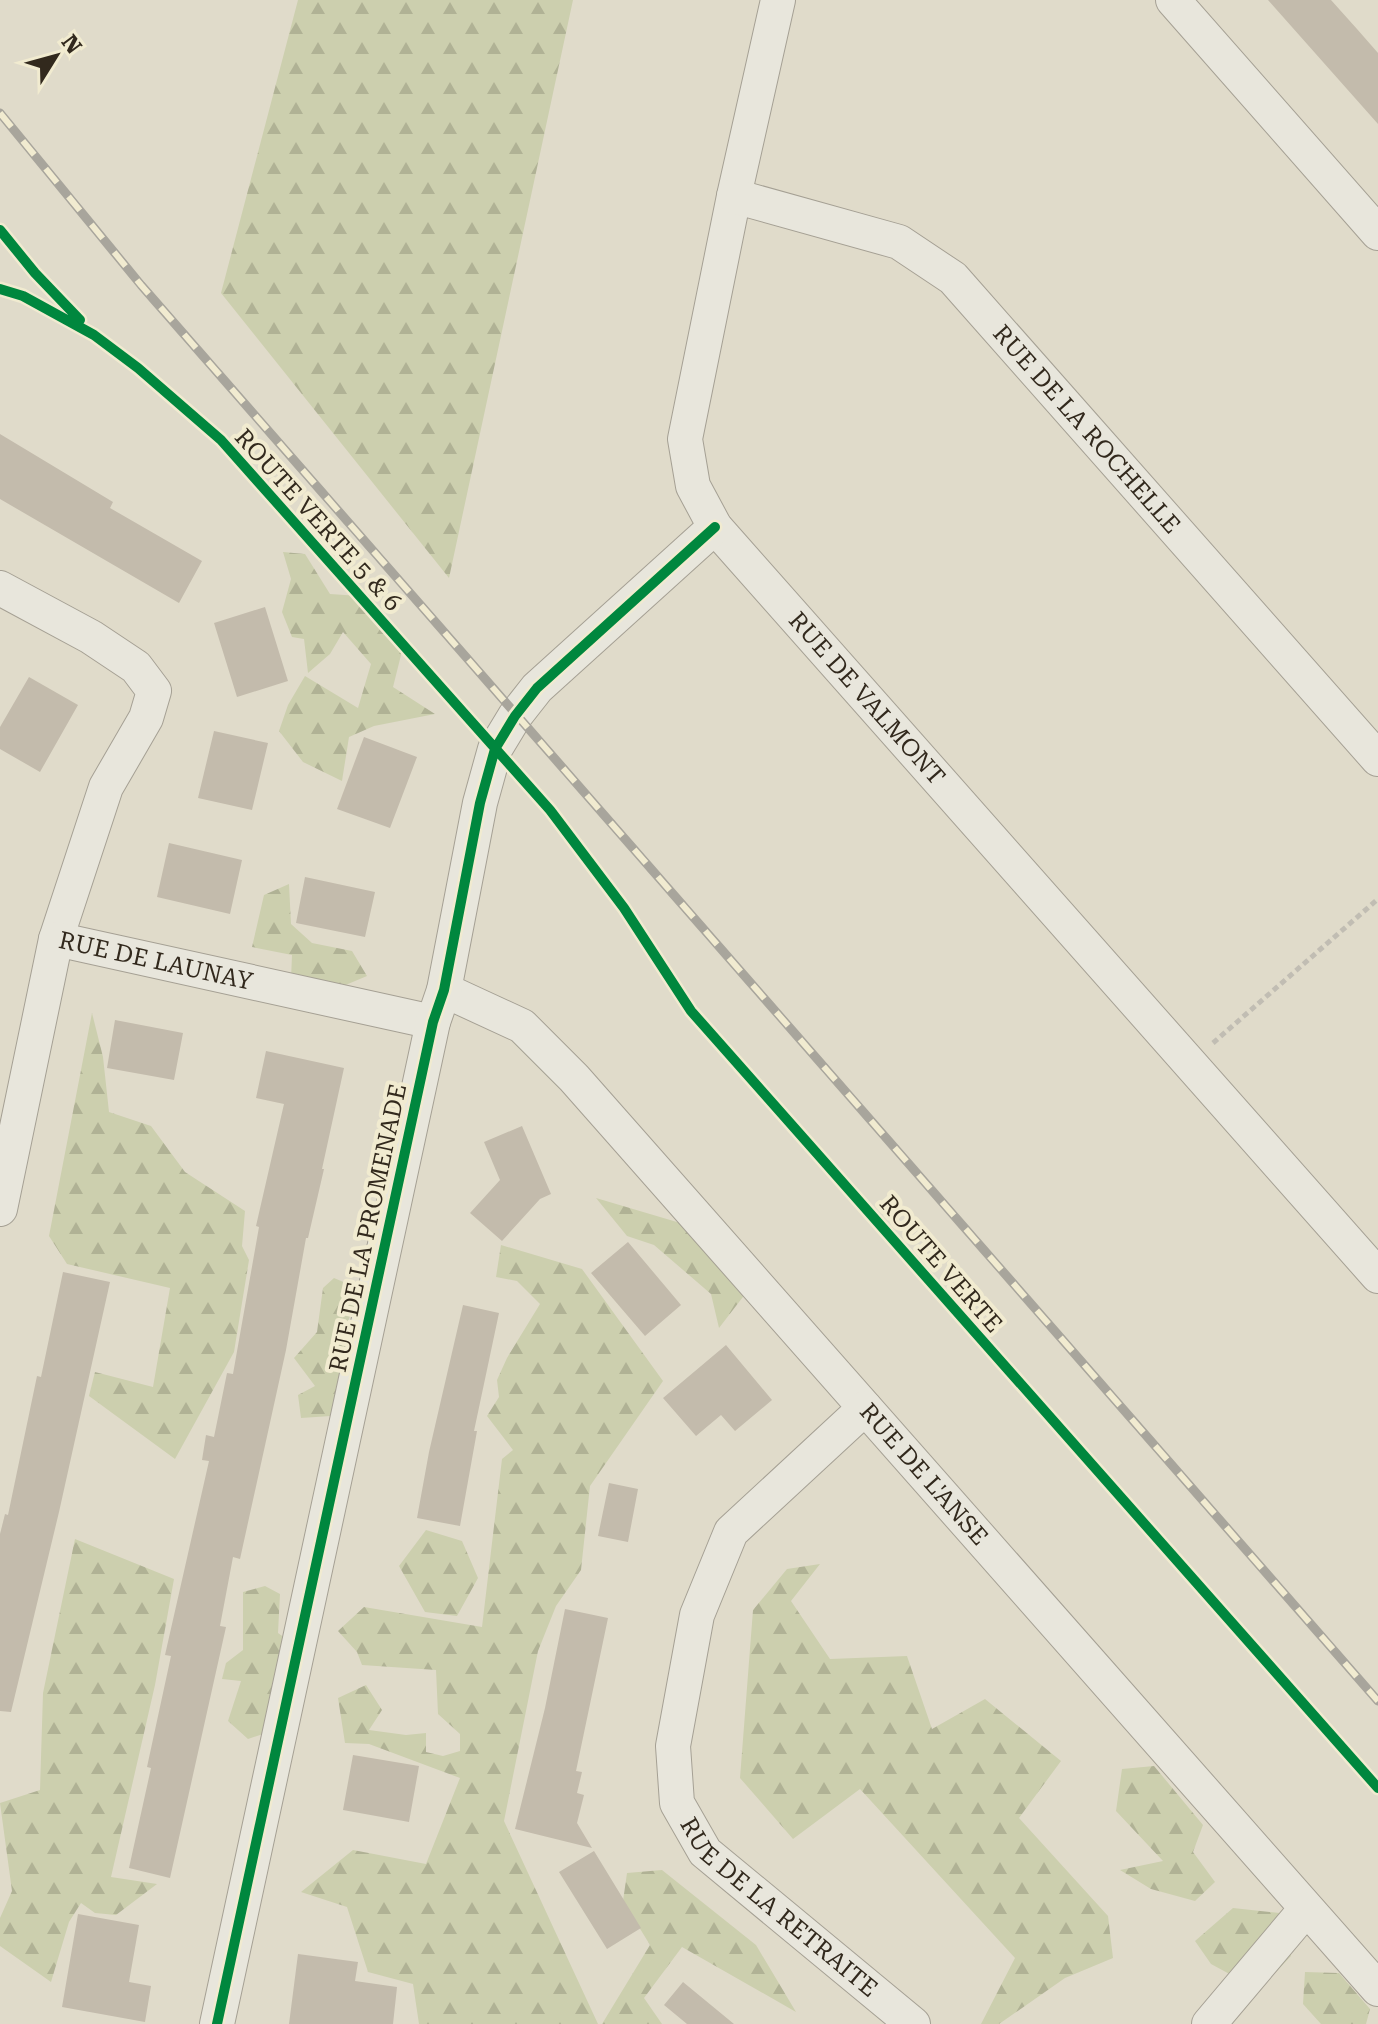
<svg xmlns="http://www.w3.org/2000/svg" width="1378" height="2024" viewBox="0 0 1378 2024" font-family="'Roboto Serif',serif">
  <style>
    .forest { fill: url(#forest-firs) }
    .building { fill: #c3bbac }
    .lines { fill: none; stroke-linecap: round; stroke-linejoin: round }
    .street-casing { stroke: #a5a094; stroke-width: 36 }
    .path { stroke: #c1bdb3; stroke-width: 5; stroke-dasharray: 6 4; stroke-linecap: butt }
    .street { stroke: #e8e6dc; stroke-width: 34 }
    .rail-casing { stroke: #a8a59c; stroke-width: 9 }
    .rail { stroke: #f1ebd0; stroke-width: 6; stroke-dasharray: 18; stroke-linecap: butt }
    .cycleway-casing { stroke: #f1ebd0; stroke-width: 15 }
    .cycleway { stroke: #00873e; stroke-width: 10 }
    .labels { text-anchor: middle; stroke-width: 8; stroke-linejoin: round; paint-order: stroke }
    .street-label { font-size: 24px; fill: #32291d; stroke: #f1ebd0 }
  </style>
  <defs>
    <pattern id="forest-firs" width="22" height="20" patternUnits="userSpaceOnUse" patternTransform="scale(2)"><rect width="22" height="20" fill="#cccfae"/><path d="M5 1l3.5 6h-7zM16 11l3.5 6h-7z" fill="#b0b295"/></pattern>
  </defs>
  <rect width="100%" height="100%" fill="#e0dbca"/>
  <!-- forest -->
  <path class="forest" d="M 298,0 L 573,0 L 449,578 L 221,293 Z
    M 283,552 L 305,554 L 330,594 L 360,596 L 404,643 L 393,687 L 435,714 L 374,726 L 349,737 L 342,781 L 303,762 L 279,731 L 288,705 L 305,676 L 358,708 L 371,664 L 343,632 L 330,654 L 308,673 L 304,639 L 292,637 L 282,612 L 291,579 Z
    M 289,884 L 291,924 L 312,943 L 352,951 L 367,976 L 336,989 L 291,979 L 292,955 L 252,947 L 264,895 Z
    M 92,1013 L 103,1057 L 109,1112 L 151,1126 L 185,1172 L 245,1211 L 242,1246 L 249,1260 L 234,1352 L 175,1459 L 89,1396 L 95,1372 L 153,1387 L 170,1288 L 67,1264 L 49,1236 Z
    M 596,1198 L 687,1225 L 746,1293 L 719,1328 L 711,1294 L 654,1245 L 627,1236 Z
    M 501,1245 L 582,1269 L 663,1381 L 590,1486 L 581,1570 L 556,1606 L 538,1651 L 504,1821 L 598,2024 L 419,2024 L 413,1984 L 368,1972 L 347,1907 L 301,1892 L 353,1850 L 426,1864 L 460,1778 L 369,1744 L 345,1743 L 338,1698 L 366,1685 L 382,1710 L 369,1730 L 406,1735 L 426,1733 L 426,1752 L 443,1756 L 460,1751 L 460,1734 L 438,1714 L 436,1670 L 362,1665 L 357,1652 L 338,1631 L 364,1607 L 482,1627 L 502,1459 L 513,1450 L 487,1416 L 499,1397 L 497,1380 L 507,1358 L 540,1304 L 517,1281 L 496,1277 Z
    M 334,1278 L 360,1289 L 346,1327 L 360,1361 L 331,1416 L 301,1418 L 298,1395 L 315,1386 L 294,1358 L 317,1332 L 323,1288 Z
    M 426,1530 L 462,1541 L 478,1578 L 457,1616 L 425,1612 L 399,1566 Z
    M 75,1539 L 174,1579 L 155,1685 L 111,1877 L 157,1884 L 116,1915 L 95,1913 L 81,1903 L 69,1922 L 51,1982 L 0,1946 L 0,1918 L 12,1891 L 0,1803 L 40,1790 L 43,1693 Z
    M 820,1564 L 791,1601 L 830,1659 L 907,1656 L 932,1729 L 985,1699 L 1061,1761 L 1019,1818 L 1108,1916 L 1113,1958 L 1065,1978 L 999,2024 L 981,2024 L 1015,1958 L 860,1789 L 793,1839 L 740,1778 L 753,1610 L 787,1569 Z
    M 265,1586 L 280,1594 L 278,1633 L 313,1658 L 306,1694 L 274,1691 L 269,1732 L 248,1739 L 228,1721 L 241,1681 L 222,1679 L 226,1663 L 243,1650 L 243,1592 Z
    M 1154,1766 L 1203,1825 L 1193,1852 L 1215,1882 L 1195,1901 L 1151,1889 L 1120,1870 L 1163,1861 L 1116,1811 L 1122,1769 Z
    M 662,1870 L 756,1945 L 796,2012 L 682,1947 L 644,1998 L 662,2024 L 602,2024 L 650,1945 L 623,1901 L 627,1873 Z
    M 1233,1908 L 1280,1913 L 1291,1956 L 1259,1990 L 1211,1964 L 1195,1941 Z
    M 1305,1972 L 1339,1973 L 1370,2009 L 1366,2024 L 1321,2024 L 1303,2004 Z"/>
  <!-- building -->
  <path class="building" d="M 1268,0 L 1331,0 L 1357,29 L 1378,53 L 1378,124 Z
    M 0,434 L 113,502 L 110,508 L 202,561 L 179,603 L 0,499 Z
    M 265,607 L 288,681 L 237,697 L 214,623 Z
    M 29,677 L 78,705 L 40,772 L 0,749 L 0,727 Z
    M 214,731 L 268,743 L 252,810 L 198,798 Z
    M 364,737 L 417,757 L 390,828 L 337,809 Z
    M 169,843 L 242,860 L 230,914 L 157,897 Z
    M 305,877 L 375,892 L 365,937 L 296,923 Z
    M 115,1020 L 183,1033 L 174,1080 L 107,1068 Z
    M 266,1051 L 344,1068 L 322,1169 L 324,1169 L 308,1238 L 306,1238 L 286,1350 L 240,1559 L 233,1557 L 220,1626 L 226,1627 L 170,1878 L 129,1868 L 151,1768 L 147,1767 L 171,1656 L 165,1655 L 209,1461 L 202,1460 L 206,1435 L 214,1437 L 227,1373 L 233,1374 L 259,1227 L 256,1226 L 284,1104 L 256,1098 Z
    M 522,1126 L 551,1194 L 540,1199 L 502,1241 L 470,1213 L 500,1180 L 484,1142 Z
    M 628,1242 L 681,1305 L 645,1336 L 591,1273 Z
    M 63,1272 L 110,1282 L 59,1512 L 11,1712 L 0,1711 L 0,1534 L 5,1514 L 8,1515 L 37,1376 L 41,1377 Z
    M 463,1305 L 499,1313 L 474,1431 L 477,1431 L 460,1526 L 417,1518 L 429,1452 Z
    M 726,1345 L 772,1400 L 735,1431 L 721,1415 L 696,1436 L 663,1398 Z
    M 609,1483 L 638,1489 L 628,1542 L 598,1536 Z
    M 565,1609 L 608,1618 L 576,1771 L 582,1772 L 577,1793 L 584,1795 L 577,1823 L 592,1848 L 515,1829 L 545,1708 Z
    M 353,1755 L 419,1766 L 409,1822 L 343,1810 Z
    M 594,1851 L 641,1928 L 607,1949 L 559,1872 Z
    M 78,1914 L 139,1925 L 129,1982 L 151,1986 L 145,2022 L 62,2007 Z
    M 298,1954 L 358,1962 L 355,1981 L 397,1987 L 393,2024 L 289,2024 Z
    M 683,1982 L 734,2024 L 687,2024 L 664,2005 Z"/>
  <g class="lines">
    <defs>
      <g id="street">
        <path id="s1" d="M 778,0 L 734,196 L 685,439 L 693,486 L 715,527 L 1378,1276"/>
        <path d="M 1173,0 L 1378,233"/>
        <path id="s2" d="M 734,196 L 899,242 L 953,278 L 1378,759"/>
        <path d="M 0,588 L 91,637 L 136,667 L 154,691 L 146,718 L 106,787 L 56,939"/>
        <path id="s3" d="M 444,990 L 522,1026 L 574,1078 L 1378,1989"/>
        <path id="s4" d="M 0,1209 L 56,939 L 433,1022"/>
        <path id="s5" d="M 865,1408 L 731,1532 L 697,1615 L 673,1746 L 677,1803 L 705,1852 L 913,2024"/>
        <path d="M 217,2024 L 433,1022 L 444,990 L 480,803 L 495,749 L 515,716 L 537,688 L 715,527"/>
        <path d="M 1209,2024 L 1306,1909"/>
      </g>
    </defs>
    <!-- street casing -->
    <use href="#street" class="street-casing"/>
    <!-- path -->
    <path class="path" d="M 1213,1043 L 1378,899"/>
    <!-- street -->
    <use href="#street" class="street"/>
    <defs>
      <path id="rail" d="M 0,113 L 141,285 L 1378,1701"/>
    </defs>
    <!-- rail casing -->
    <use href="#rail" class="rail-casing"/>
    <!-- rail -->
    <use href="#rail" class="rail"/>
    <defs>
      <path id="cycleway" d="M 0,230 L 35,273 L 80,320
        M 0,289 L 23,296 L 94,335 L 138,368 L 221,440 L 550,810 L 624,908 L 691,1011 L 1378,1788
        M 217,2024 L 433,1022 L 444,990 L 480,803 L 495,749 L 515,716 L 537,688 L 715,527"/>
    </defs>
    <!-- cycleway casing -->
    <use href="#cycleway" class="cycleway-casing"/>
    <!-- cycleway -->
    <use href="#cycleway" class="cycleway"/>
  </g>
  <g class="labels">
    <!-- street labels -->
    <g class="street-label">
      <text dy="8" stroke="none"><textPath href="#s2" startOffset="438">RUE DE LA ROCHELLE</textPath></text>
      <text transform="translate(318 520) rotate(48)" y="8">ROUTE VERTE 5 &amp; 6</text>
      <text dy="8" stroke="none"><textPath href="#s1" startOffset="772">RUE DE VALMONT</textPath></text>
      <text dy="8" stroke="none"><textPath href="#s4" startOffset="378">RUE DE LAUNAY</textPath></text>
      <text transform="translate(368 1228) rotate(-78)" y="8">RUE DE LA PROMENADE</text>
      <text transform="translate(941 1264) rotate(49)" y="8">ROUTE VERTE</text>
      <text dy="8" stroke="none"><textPath href="#s3" startOffset="688">RUE DE L'ANSE</textPath></text>
      <text dy="8" stroke="none"><textPath href="#s5" startOffset="610">RUE DE LA RETRAITE</textPath></text>
    </g>
  </g>
  <!-- north arrow -->
  <g transform="translate(56 56) rotate(53)" stroke="#f1ebd0" stroke-width="6" paint-order="stroke">
  <path d="M0-6L14 30L0 20L-14 30Z" fill="#32291d"/>
  <text y="-12" font-size="22" font-weight="bold" text-anchor="middle" fill="#32291d">N</text>
  </g>
</svg>
